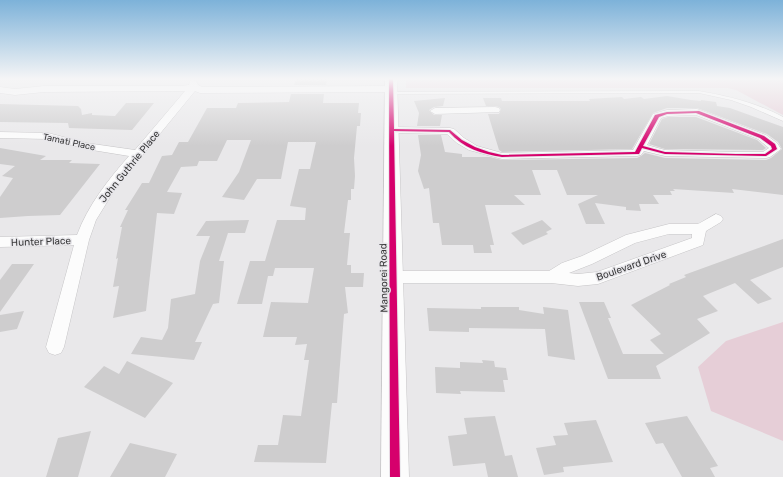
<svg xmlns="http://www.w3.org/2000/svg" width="783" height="477" viewBox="0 0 783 477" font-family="Rubik,sans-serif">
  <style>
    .green { fill: #e6ced7 }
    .building { fill: #cecdce }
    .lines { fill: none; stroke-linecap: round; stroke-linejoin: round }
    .lane-casing { stroke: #c6c5c7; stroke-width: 1 }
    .street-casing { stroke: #c6c5c7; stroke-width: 1 }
    .secondary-casing { stroke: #c6c5c7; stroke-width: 1 }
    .lane { fill: #fcfcfc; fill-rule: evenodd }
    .street { fill: #fcfcfc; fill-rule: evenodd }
    .secondary { fill: #fcfcfc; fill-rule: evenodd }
    .cycleway-casing { stroke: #e8e7eb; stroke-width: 2 }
    .cycleway { fill: #d6006c; fill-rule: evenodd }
    .labels { text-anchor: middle; stroke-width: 3; stroke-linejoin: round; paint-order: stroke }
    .far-street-label { font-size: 9px; fill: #39393a; stroke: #e8e7eb }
    .street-label { font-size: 10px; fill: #39393a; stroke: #e8e7eb }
  </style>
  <rect width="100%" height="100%" fill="#e9e8ea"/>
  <!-- green -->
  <path class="green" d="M 406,79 L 783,79 L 783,115 L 736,90 L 728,88 L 406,88 Z
    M 783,322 L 783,441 L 711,411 L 698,367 L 726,341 Z"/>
  <!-- building -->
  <path class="building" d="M 296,79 L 327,79 L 326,85 L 294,85 Z
    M 291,94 L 324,94 L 323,103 L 359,103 L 358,113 L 361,113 L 360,126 L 357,126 L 354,158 L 355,176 L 354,189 L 351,189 L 351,200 L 348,200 L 344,233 L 350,233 L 347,265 L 351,265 L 351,273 L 364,273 L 363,287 L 345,287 L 348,313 L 344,314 L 337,403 L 332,403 L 326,463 L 254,462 L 258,445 L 278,445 L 283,415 L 301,416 L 309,360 L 304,360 L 307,344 L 295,345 L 297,337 L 263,337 L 271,302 L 308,303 L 314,268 L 275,268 L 273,276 L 268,276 L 262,304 L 237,304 L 250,261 L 265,261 L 277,220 L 305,220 L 306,208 L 290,206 L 299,169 L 310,169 L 316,142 L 288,142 L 281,179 L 257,179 L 244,200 L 222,197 L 239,172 L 251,140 L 227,140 L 217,161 L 199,161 L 197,166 L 181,167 L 167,192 L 182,193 L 174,214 L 157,213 L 146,311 L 113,318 L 119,286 L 113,287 L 118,258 L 116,259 L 122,227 L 120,227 L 128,210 L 125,210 L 142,183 L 149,183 L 162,156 L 172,155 L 179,142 L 188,142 L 207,108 L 236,108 L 238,103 L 289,102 Z
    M 667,96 L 691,100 L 701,101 L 701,100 L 716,102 L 717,106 L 730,108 L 783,127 L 783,195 L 732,189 L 734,193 L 673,189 L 675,191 L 670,191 L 672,195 L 653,195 L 659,204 L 639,204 L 641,211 L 626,210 L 626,207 L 595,203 L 605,224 L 586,224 L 578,204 L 598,195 L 567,195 L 557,170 L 532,170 L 541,195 L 514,195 L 525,205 L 485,205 L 494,245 L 490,245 L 492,253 L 474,253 L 473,245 L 442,245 L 439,223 L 433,223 L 429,188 L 424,189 L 418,171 L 421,155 L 418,135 L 441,135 L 445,152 L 462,154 L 462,157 L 490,157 L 502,160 L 637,158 L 641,156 L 645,153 L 665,158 L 766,160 L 771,158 L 782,149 L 778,142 L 767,134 L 697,108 L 667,108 L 653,113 L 632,149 L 502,152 L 499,150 L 488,114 L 499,114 L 501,109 L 499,107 L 495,106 L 486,106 L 483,98 L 501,98 L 502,101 L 590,101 L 589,99 L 622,97 L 624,99 L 641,97 L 644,99 Z
    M 445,98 L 443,106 L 434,107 L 429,110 L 434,115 L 442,115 L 440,126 L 417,126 L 419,113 L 414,101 Z
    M 126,103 L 154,103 L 132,130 L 69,128 L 68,123 L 0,122 L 0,104 L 78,106 L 81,109 L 82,115 L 92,113 L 92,115 L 115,116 Z
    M 668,117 L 696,117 L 757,140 L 766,148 L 763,150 L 665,149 L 649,144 L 662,119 Z
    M 0,148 L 46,156 L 40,160 L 72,160 L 69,163 L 100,164 L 60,215 L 28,216 L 0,218 L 0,197 L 13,178 L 2,176 L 15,166 L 0,164 Z
    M 249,220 L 245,233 L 228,233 L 219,261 L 224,261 L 219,303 L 213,304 L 195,342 L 202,342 L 194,360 L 131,354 L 141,337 L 162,340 L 168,328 L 171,299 L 195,294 L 200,261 L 210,236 L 196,236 L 206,221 Z
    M 542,220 L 552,229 L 546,232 L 548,234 L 523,245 L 511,233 Z
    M 783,239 L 783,267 L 750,280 L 772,299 L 758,304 L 735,283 L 703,296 L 718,311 L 697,319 L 710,333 L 656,366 L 661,379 L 608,379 L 579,302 L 604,302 L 611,318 L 608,318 L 623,354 L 664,354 L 650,340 L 661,334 L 631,305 L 670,285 L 669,284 L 686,277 L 684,275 Z
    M 12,264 L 34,264 L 0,312 L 0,280 Z
    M 481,307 L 519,307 L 519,310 L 544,314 L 543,307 L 568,310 L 575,360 L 548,356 L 545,329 L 469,328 L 469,332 L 429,331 L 427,308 L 481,309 Z
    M 24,311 L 17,329 L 0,332 L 0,315 Z
    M 482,360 L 494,361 L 495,367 L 506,368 L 508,380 L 503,380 L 505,392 L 460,391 L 461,394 L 436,393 L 435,367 L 460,368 L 460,362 L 483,363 Z
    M 127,361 L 173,383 L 145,418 L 84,387 L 104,366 L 119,374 Z
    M 495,416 L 505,456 L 512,455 L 518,477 L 488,477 L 485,463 L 453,466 L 448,436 L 467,434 L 464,418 Z
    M 687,416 L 718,466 L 710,468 L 715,477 L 682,477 L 663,443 L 656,444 L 645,423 Z
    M 596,420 L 613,462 L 563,467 L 564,472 L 544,475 L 536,448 L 556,445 L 553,436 L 568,435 L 564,423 Z
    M 91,431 L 78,477 L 46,477 L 58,438 Z
    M 130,443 L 177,454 L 165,477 L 110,477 Z"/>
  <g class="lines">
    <defs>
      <path id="lane" d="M 699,91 C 728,96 757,103 783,117 L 783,121 L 751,107 L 731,100 L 699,93 L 391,94 L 389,93 L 391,92 Z"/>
      <path id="street" d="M 193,80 L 196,81 L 198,85 L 202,87 L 391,86 L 396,89 L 391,92 L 200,93 L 195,91 L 117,186 L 96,220 L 89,240 L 64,347 L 61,353 L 55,355 L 49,353 L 46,347 L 74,245 L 0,247 L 0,237 L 77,235 C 88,205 108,180 129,156 L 86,149 L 48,139 L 0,138 L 0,132 L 48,133 L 86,143 L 135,150 L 185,91 L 44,92 L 15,95 L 0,93 L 0,87 L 15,89 L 44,86 L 181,86 L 189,85 L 190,81 Z
        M 495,107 L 499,108 L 500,110 L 499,112 L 435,114 L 430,111 L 435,108 Z
        M 697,109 L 766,135 L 777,143 L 781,149 L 770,157 L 766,158 L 665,156 L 644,151 L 641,155 L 637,156 L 502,159 L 469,150 L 457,143 L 447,134 L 392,133 L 387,130 L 392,127 L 450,128 L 454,129 L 464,138 L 477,146 L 502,153 L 633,150 L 653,114 L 667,110 ZM 696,115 L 758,139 L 769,148 L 763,152 L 736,152 L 665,150 L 647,145 L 661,118 L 668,116 Z
        M 716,214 L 721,216 L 723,219 L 721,222 L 706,231 L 703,245 L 598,284 L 578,286 L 551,283 L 393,283 L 388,281 L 385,277 L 388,273 L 393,271 L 549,271 L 562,263 L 582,256 L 626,235 L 669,224 L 698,224 ZM 669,234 L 692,234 L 692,238 L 597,272 L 578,274 L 569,273 L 592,264 L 635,243 Z"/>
      <path id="secondary" d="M 385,79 L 397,79 L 409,477 L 381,477 Z"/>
    </defs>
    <!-- lane casing -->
    <use href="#lane" class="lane-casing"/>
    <!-- street casing -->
    <use href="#street" class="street-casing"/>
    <!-- secondary casing -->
    <use href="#secondary" class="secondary-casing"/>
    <!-- lane -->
    <use href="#lane" class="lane"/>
    <!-- street -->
    <use href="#street" class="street"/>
    <!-- secondary -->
    <use href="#secondary" class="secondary"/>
    <defs>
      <path id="cycleway" d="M 389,79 L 393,79 L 394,129 L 450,130 L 462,140 L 475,147 L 489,152 L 502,155 L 635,152 L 655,115 L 667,112 L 699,111 L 764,136 L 775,144 L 777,149 L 766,156 L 665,154 L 642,148 L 639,154 L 637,154 L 502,157 C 482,154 463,148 449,132 L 394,131 L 400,477 L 390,477 ZM 696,113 L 760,138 L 771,146 L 772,149 L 765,154 L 736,154 L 665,152 L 643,146 L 659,117 L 667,114 Z"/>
    </defs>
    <!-- cycleway casing -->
    <use href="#cycleway" class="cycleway-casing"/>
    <!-- cycleway -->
    <use href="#cycleway" class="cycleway"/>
  </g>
  <!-- sky -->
  <linearGradient id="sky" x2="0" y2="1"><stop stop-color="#7db2d9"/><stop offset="0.54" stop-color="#f5f5f6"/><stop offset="1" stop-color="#f5f5f6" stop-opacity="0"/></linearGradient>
  <rect width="783" height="146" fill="url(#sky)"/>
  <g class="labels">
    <!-- far-street labels -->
    <g class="far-street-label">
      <text transform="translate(69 142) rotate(12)" y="3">Tamati Place</text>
    </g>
    <!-- street labels -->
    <g class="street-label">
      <text transform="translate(129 166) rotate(-51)" y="4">John Guthrie Place</text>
      <text transform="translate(41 241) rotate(-2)" y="4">Hunter Place</text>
      <text transform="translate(631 265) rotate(-19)" y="4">Boulevard Drive</text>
      <text transform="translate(383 278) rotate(-91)" y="4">Mangorei Road</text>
    </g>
  </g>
</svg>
